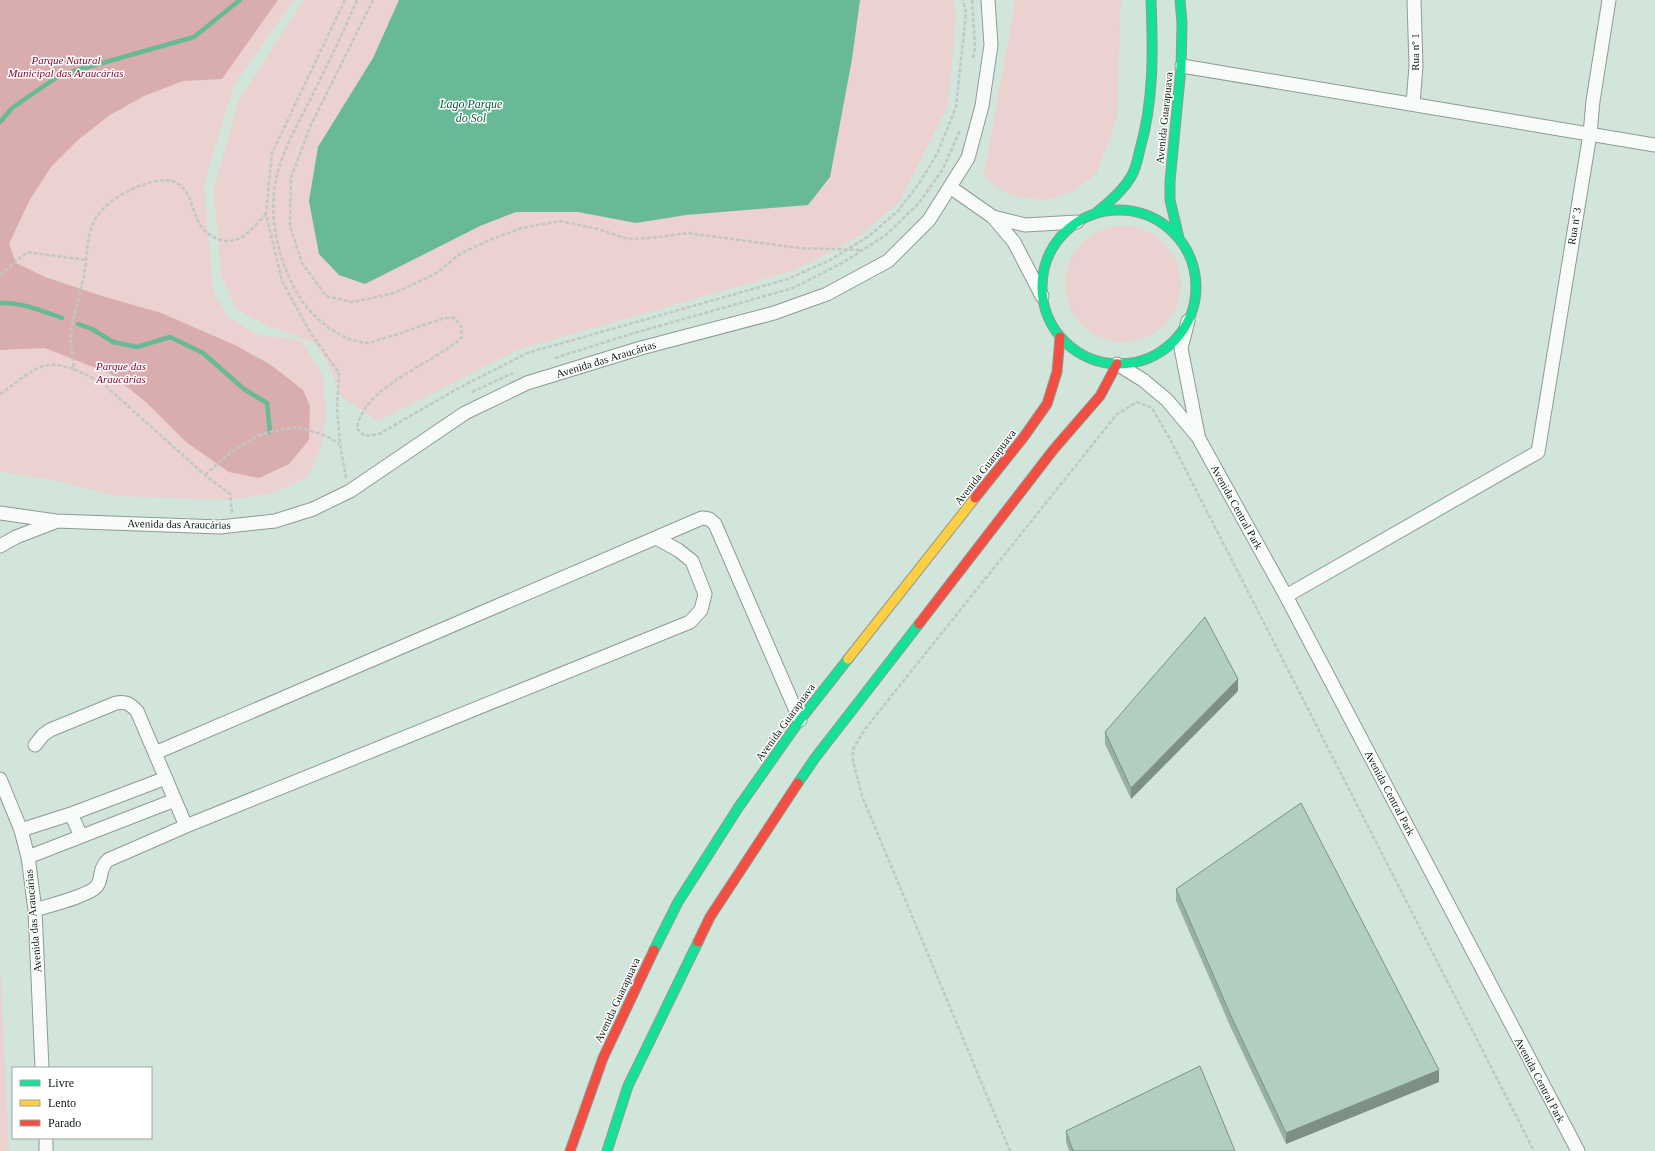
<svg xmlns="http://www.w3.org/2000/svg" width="1655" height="1151" viewBox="0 0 1655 1151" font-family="Georgia,serif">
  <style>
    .green { fill: #ebd1cf }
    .forest { fill: #d9acae }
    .water { fill: #68b996 }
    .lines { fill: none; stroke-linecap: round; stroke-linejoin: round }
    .stream { stroke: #68b996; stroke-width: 4.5 }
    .street-casing { stroke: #8d9b94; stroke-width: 15 }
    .fast-casing { stroke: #8d9b94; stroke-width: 11 }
    .slow-casing { stroke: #8d9b94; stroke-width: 11 }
    .jam-casing { stroke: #8d9b94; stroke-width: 11 }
    .path { stroke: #c1c7c4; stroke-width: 2.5; stroke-dasharray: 4 2; stroke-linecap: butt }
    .street { stroke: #f8fbfa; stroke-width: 13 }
    .fast { stroke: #16e098; stroke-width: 9 }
    .slow { stroke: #ffcf43; stroke-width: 9 }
    .jam { stroke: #f24e42; stroke-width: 9 }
    .wall { fill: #99b1a5 }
    .shaded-wall { fill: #7d9086 }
    .building { fill: #b2cec0; stroke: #7d9086 }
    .labels { text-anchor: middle; stroke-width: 3; stroke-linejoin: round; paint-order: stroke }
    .street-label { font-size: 11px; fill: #0d1a13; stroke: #fff }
    .park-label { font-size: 11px; font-style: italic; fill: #82082f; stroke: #fff }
    .water-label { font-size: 12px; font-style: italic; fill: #0d6041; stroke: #fff }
  </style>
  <rect width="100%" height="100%" fill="#d2e5db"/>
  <!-- green -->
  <path class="green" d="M 0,0 L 294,0 L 234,85 L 204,184 L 213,291 L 228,317 L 258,335 L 301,340 L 323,376 L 326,416 L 321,448 L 308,477 L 273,493 L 229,500 L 117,496 L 53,480 L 0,472 Z
    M 304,0 L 952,0 L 956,15 L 948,106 L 899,202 L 861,235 L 823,256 L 792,271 L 520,349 L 378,421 L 341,397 L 329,365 L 315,343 L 271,327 L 237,310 L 221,274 L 214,190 L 238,101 Z
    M 1014,0 L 1121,0 L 1117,117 L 1097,173 L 1072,192 L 1045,200 L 1013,196 L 997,188 L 984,175 L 1015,3 Z
    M1065 284a58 58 0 1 1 116 0a58 58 0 1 1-116 0Z
    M 0,961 L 9,1151 L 0,1151 Z"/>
  <!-- forest -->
  <path class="forest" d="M 0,0 L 278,0 L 222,79 L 183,81 L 144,96 L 110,115 L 79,139 L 51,167 L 29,201 L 9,244 L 16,263 L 45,277 L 102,296 L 161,313 L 235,345 L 271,365 L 303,390 L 310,406 L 309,440 L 289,464 L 259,478 L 229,472 L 186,442 L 147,403 L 111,374 L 45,348 L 0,350 Z"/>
  <!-- water -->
  <path class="water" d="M 399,0 L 860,0 L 852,59 L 830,177 L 808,205 L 686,215 L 636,223 L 578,212 L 516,212 L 480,226 L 365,284 L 339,275 L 319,254 L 309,201 L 318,147 L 373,58 Z"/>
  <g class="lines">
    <!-- stream -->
    <path class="stream" d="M 0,122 L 12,108 L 60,75 L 194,37 L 240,0
      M 0,303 C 21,302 42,311 62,318
      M 78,324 L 92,329 L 113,342 L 137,347 L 170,337 L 203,353 L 244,389 L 267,403 L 270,432"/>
    <defs>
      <path id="street" d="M 1182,66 L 1655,145
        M 1413,104 L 1416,66 L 1414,0
        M 950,187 L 993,217 L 1014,242 L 1042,296
        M 993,217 L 1025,225 L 1077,222
        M 1188,321 L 1181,348 L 1198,435
        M 1117,364 L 1143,380 L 1167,400 L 1198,437 L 1286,596 L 1578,1151
        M 0,513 L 56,521 L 220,527 L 275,521 L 313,509 L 350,491 L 465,413 L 527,383 L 641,348 L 774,313 L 827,294 L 888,261 L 929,220 L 968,158 L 982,106 L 991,45 L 988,0
        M 0,546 L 16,537 L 55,522
        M 1286,596 L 1538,452 L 1590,134 L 1593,101 L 1609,0
        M 35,745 L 43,735 L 50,730 L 116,703 C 126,701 130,704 137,711 L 186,826
        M 155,753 L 702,518 L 709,519 L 715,524 L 800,720
        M 0,779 L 21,830 L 28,857 L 35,910 L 42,1068
        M 71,814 L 81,836
        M 21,830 L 71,814 L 166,778
        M 28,857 L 175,800
        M 35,910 C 47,906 88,896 96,887 C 103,880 98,869 108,860 L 186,826 L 690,622 L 701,610 L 705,594 L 692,561 L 678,550 L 656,538
        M 46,1138 L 46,1151"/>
      <path id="fast" d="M1042 287a77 77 0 1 1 154 0a77 77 0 1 1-154 0Z
        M 1096,213 C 1109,202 1123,191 1132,175 C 1136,168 1138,158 1140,149 C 1154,101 1153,50 1151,0
        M 1179,238 L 1170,200 L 1170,181 L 1181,68 L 1182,23 L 1180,0
        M 798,783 L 815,758 L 919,624
        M 654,950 L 678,902 L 738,808 L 800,720 L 848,659
        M 607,1151 L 628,1086 L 698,942"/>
      <path id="slow" d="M 848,659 L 975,498"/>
      <path id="jam" d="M 975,498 L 1023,438 L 1047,404 L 1057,372 L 1060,337
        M 919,624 L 1054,449 L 1100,396 L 1117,364
        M 698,942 L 710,917 L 798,783
        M 570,1151 L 603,1058 L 654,950"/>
    </defs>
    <!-- street casing -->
    <use href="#street" class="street-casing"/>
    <!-- fast casing -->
    <use href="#fast" class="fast-casing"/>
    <!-- slow casing -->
    <use href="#slow" class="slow-casing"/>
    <!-- jam casing -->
    <use href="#jam" class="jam-casing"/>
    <!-- path -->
    <path class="path" d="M 345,0 L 272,153 L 266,214 L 282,281 L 310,332 L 339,373 L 337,408 L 340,444 L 346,478
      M 357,0 C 342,35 325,70 308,104 C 294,131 277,161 274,192 C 270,226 281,267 299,296 C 312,318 341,341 367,343 C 372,343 379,339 385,338 C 405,332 425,324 445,318 L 455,318 L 461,326 L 462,337 C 433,365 363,385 357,429 L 365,436 L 379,434 L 457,389 L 527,353 L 788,279 L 830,260 L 869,236 L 898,211 L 920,182 L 937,154 L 956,107 L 966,13 L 963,0
      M 373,0 L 310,127 L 291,178 L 290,226 L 302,263 L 326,296 L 352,302 L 394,293 L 435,274 L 460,254 L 487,241 L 522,228 L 560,221 L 598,229 L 628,239 L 651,238 L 688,233 L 799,248 L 863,250
      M 972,0 L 975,47 L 973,58
      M 0,275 L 27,252 L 86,260
      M 555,358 L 631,334 L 793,288 L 844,262 L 886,235 L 919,203 L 943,169 L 960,130
      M 472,392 L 513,373
      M 0,394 C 12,386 36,365 49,365 C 58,364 66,367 74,369
      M 205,475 L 226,456 L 259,435 L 270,432 L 298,427 L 327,436 L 339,444
      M 232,513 L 230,494 L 205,475 L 101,382 L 74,369 C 73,358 71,347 71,336 C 71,322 80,295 83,280 C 88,260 85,236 96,218 C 105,203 124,192 139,186 C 151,182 166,177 177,183 C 197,195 189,221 210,235 C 215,238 222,241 227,241 C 244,242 255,225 266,214
      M 1010,1151 L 862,796 L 853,761 L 853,749 L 865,729 L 1117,414 L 1137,402 L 1152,408 L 1171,441 L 1534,1151"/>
    <!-- street -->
    <use href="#street" class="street"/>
    <!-- fast -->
    <use href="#fast" class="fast"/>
    <!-- slow -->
    <use href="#slow" class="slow"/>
    <!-- jam -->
    <use href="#jam" class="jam"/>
  </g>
  <!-- wall -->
  <path class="wall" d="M 1238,691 L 1131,799 L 1105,744 L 1105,732 Z
    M 1176,889 L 1439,1082 L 1286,1144 L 1231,1028 L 1176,901 Z
    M 1066,1131 L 1235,1151 L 1069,1151 L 1066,1142 Z"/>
  <!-- shaded-wall -->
  <path class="shaded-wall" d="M 1238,679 L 1238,691 L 1131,799 L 1131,788 Z
    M 1439,1070 L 1439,1082 L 1286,1144 L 1286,1133 Z"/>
  <!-- building -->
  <path class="building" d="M 1205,617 L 1238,679 L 1131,788 L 1105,732 Z
    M 1301,803 L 1439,1070 L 1286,1133 L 1231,1016 L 1176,889 Z
    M 1200,1066 L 1235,1151 L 1073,1151 L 1066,1131 Z"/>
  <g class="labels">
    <!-- street labels -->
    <g class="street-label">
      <text transform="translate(1415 52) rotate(-90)" y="4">Rua nº 1</text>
      <text transform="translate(1164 118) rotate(-84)" y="4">Avenida Guarapuava</text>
      <text transform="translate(1574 226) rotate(-81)" y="4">Rua nº 3</text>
      <text transform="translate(606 359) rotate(-17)" y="4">Avenida das Araucárias</text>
      <text transform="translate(985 467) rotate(-52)" y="4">Avenida Guarapuava</text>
      <text transform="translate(1237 507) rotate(61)" y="4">Avenida Central Park</text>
      <text transform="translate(179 524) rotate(1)" y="4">Avenida das Araucárias</text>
      <text transform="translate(785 722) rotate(-54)" y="4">Avenida Guarapuava</text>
      <text transform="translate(1390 793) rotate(62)" y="4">Avenida Central Park</text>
      <text transform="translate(33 921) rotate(-95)" y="4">Avenida das Araucárias</text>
      <text transform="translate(617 1000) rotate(-65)" y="4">Avenida Guarapuava</text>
      <text transform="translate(1540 1080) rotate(62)" y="4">Avenida Central Park</text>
    </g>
    <!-- park labels -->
    <g class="park-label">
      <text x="66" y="64">Parque Natural<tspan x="66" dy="13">Municipal das Araucárias</tspan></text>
      <text x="121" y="370">Parque das<tspan x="121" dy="13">Araucárias</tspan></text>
    </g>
    <!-- water labels -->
    <g class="water-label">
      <text x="471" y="108">Lago Parque<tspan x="471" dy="14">do Sol</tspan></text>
    </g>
  </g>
  <!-- legend -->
  <rect x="12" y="1067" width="140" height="72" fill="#ffffff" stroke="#9ea3a1"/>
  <rect x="20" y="1080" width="20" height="6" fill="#16e098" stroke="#9ea3a1"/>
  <text x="48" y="1087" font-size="12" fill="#0d1a13">Livre</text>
  <rect x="20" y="1100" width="20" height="6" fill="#ffcf43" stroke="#9ea3a1"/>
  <text x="48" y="1107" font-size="12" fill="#0d1a13">Lento</text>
  <rect x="20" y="1120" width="20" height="6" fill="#f24e42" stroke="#9ea3a1"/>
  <text x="48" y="1127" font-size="12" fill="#0d1a13">Parado</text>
</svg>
